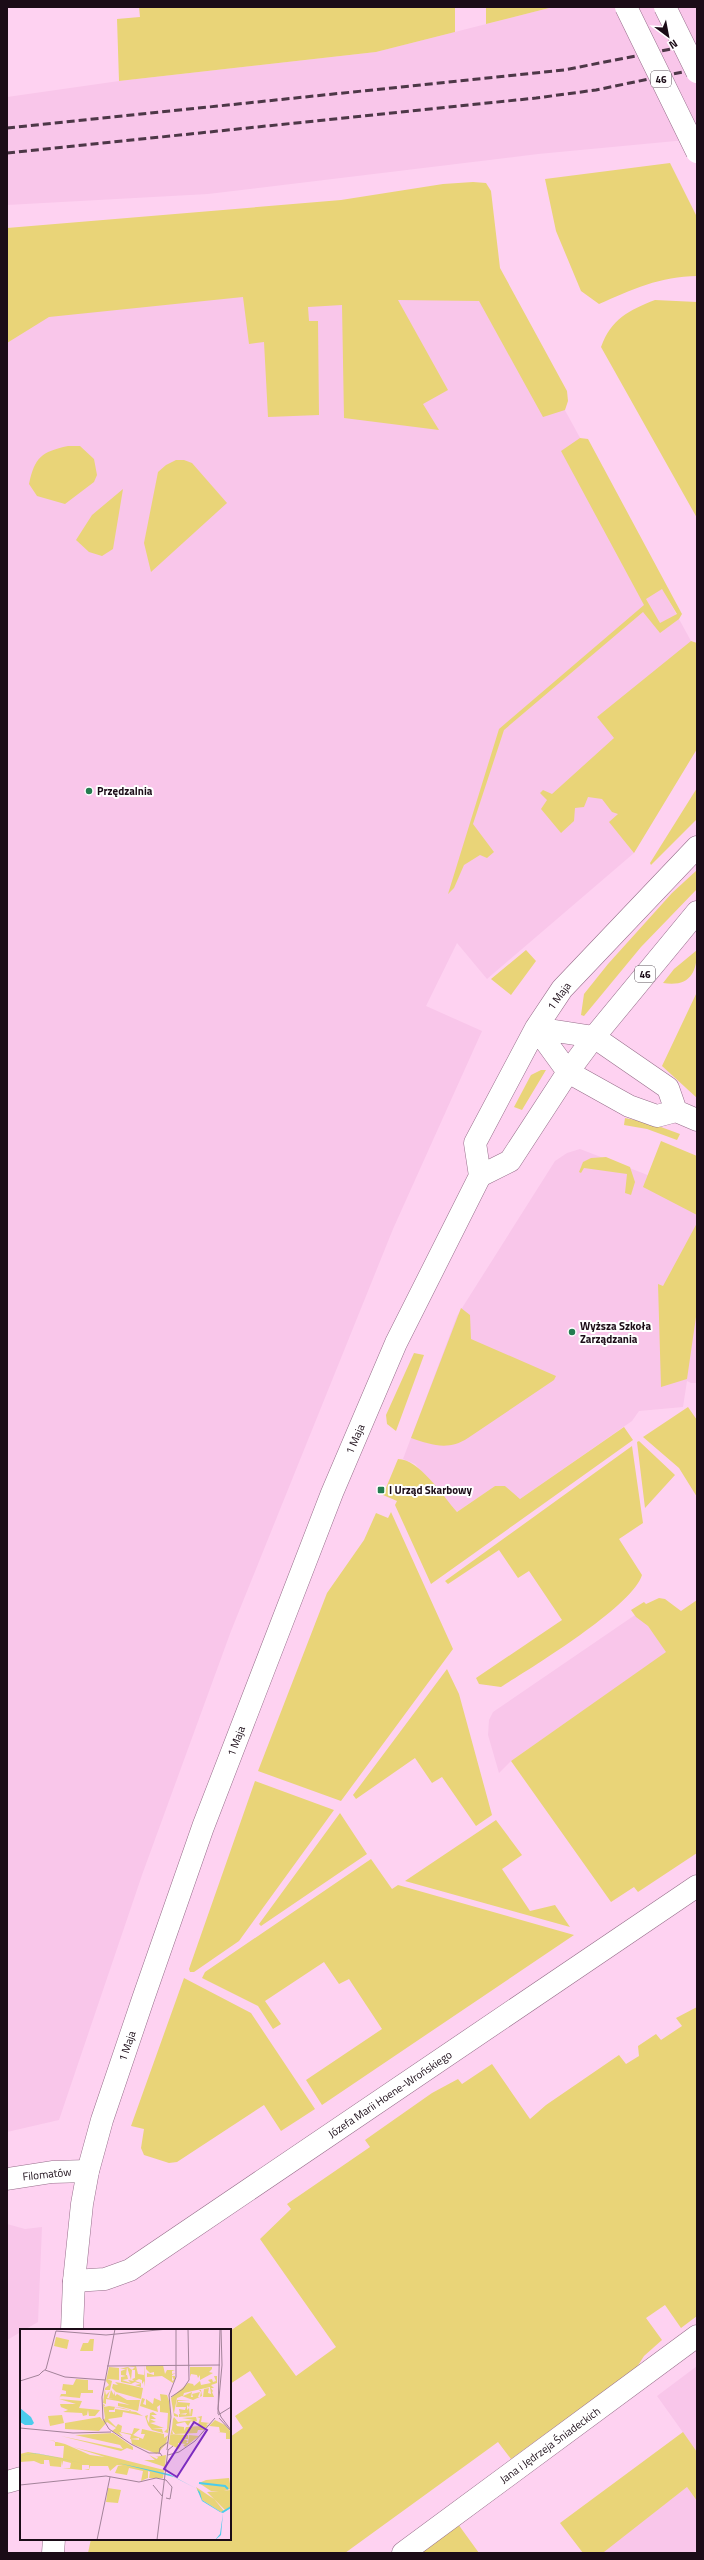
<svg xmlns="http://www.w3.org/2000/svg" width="704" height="2560" viewBox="0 0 704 2560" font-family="'Titillium Web',sans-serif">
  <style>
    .built { fill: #f9c6ea }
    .green { fill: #e9d478; fill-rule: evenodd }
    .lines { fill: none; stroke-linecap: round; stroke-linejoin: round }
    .minor-casing { stroke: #966e8a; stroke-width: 23 }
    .major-casing { stroke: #966e8a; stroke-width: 23 }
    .minor { stroke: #fff; stroke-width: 22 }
    .major { stroke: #fff; stroke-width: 22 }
    .rail { stroke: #4d3747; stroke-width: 3; stroke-dasharray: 8 4; stroke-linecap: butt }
    .major-bridge-casing { stroke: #966e8a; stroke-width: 23; stroke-linecap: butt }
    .major-bridge { stroke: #fff; stroke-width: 22 }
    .poi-dot { fill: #247c50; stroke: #fff; stroke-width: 1.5 }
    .labels { text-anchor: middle; stroke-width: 4; stroke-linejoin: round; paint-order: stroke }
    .shield { fill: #fff; stroke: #5f555d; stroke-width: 1 }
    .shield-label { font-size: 10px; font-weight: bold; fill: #1b0c17 }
    .poi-label { font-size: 11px; font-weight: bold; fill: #1b0c17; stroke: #fff; text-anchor: start }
    .street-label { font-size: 11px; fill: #1b0c17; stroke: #fff }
    .inset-river { fill: none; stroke: #4accec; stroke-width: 2 }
    .inset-road { fill: none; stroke: #a3839a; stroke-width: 1 }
    .view { fill: #7b2cbf; fill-opacity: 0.15; stroke: #7b2cbf; stroke-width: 2 }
    .inset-edge { fill: none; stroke: #1b0c17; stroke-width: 2 }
  </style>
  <rect width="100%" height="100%" fill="#fed2f1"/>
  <!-- built -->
  <path class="built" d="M 553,7 L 697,7 L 697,139 L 538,154 L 208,194 L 7,205 L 7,97 L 119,81 L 376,52 Z
    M 484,262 L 697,652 L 697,723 L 634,853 L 487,979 L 457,943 L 426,1006 L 482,1031 L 393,1229 L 231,1631 L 142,1875 L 59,2120 L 7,2132 L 7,265 Z
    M 580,1149 L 697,1194 L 697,1383 L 691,1383 L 687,1381 L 683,1407 L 639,1411 L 632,1421 L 520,1499 L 505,1486 L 495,1486 L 457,1512 L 415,1464 L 403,1459 L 457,1316 L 555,1161 L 567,1153 Z
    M 635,1615 L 648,1626 L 667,1652 L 511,1761 L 499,1773 L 488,1735 L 489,1720 L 493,1712 Z
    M 7,2224 L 25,2229 L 42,2227 L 38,2322 L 7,2340 Z
    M 697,2366 L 697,2452 L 657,2396 Z
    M 687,2487 L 697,2501 L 697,2550 L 693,2553 L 601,2553 Z"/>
  <!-- green -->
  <path class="green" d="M 139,7 L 455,7 L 455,32 L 376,52 L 119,81 L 117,19 L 140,17 Z
    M 486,7 L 553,7 L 486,24 Z
    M 670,163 L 697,217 L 697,276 C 661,276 631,290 599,304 L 581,291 L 556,231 L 545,179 Z
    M 473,182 L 486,183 L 491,191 L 500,268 L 567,391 L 568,401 L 565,410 L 543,417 L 479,301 L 398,300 L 448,390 L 423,404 L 439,430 L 344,418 L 342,305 L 308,307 L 309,321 L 318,321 L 319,415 L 268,417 L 264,342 L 249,344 L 243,297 L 49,317 L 7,343 L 7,228 L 341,200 L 443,184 Z
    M 655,300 L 697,302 L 697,518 L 601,347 C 611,319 629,310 655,300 Z
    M 580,438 L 588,439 L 682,614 L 679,619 L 660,633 L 643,612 L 504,730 L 473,824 L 494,852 L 487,858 L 480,855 L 464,865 L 454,888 L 448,894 L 499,729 L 644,605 L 561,451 ZM 662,589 L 677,614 L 660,623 L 646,599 Z
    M 68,446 L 80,446 L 94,459 L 97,475 L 94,482 L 65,504 L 37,496 L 29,484 C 35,457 41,452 68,446 Z
    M 176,460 L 184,460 L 192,463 L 227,503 L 151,572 L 144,543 L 158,472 L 166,465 Z
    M 123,489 L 113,549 L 102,556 L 89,552 L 76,540 L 92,515 Z
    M 691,641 L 697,643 L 697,749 L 634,853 L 609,822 L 618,814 L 612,812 L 602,799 L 588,797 L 584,807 L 575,808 L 574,821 L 561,833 L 541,809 L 547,800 L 540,793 L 543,790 L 552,794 L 614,738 L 597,717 Z
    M 697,788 L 697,819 L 651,865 L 650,863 Z
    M 697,870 L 697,889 L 641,947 L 584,1016 L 581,1015 L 584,994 L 608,964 L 672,893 Z
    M 526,950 L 536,961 L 511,995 L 491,979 Z
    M 697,950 C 697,974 689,987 663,983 L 674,969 Z
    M 697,992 L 697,1098 L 662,1066 Z
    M 541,1070 L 546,1070 L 522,1110 L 514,1107 L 531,1075 Z
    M 625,1118 L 650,1123 L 680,1134 L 677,1140 L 647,1129 L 624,1125 Z
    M 661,1141 L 697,1156 L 697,1215 L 643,1187 Z
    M 606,1157 L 630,1167 L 635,1182 L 631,1195 L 625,1193 L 627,1174 L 584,1168 L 581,1173 L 579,1172 L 583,1162 L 591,1158 Z
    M 697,1223 L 697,1310 L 687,1379 L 661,1387 L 658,1284 L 663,1286 Z
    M 461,1308 L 470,1315 L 471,1339 L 556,1376 L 554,1380 L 468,1438 C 448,1451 432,1445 411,1438 Z
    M 414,1353 L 424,1355 L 396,1431 L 387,1424 L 386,1415 Z
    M 688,1407 L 697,1420 L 697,1497 L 679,1468 L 643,1437 Z
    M 624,1427 L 633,1440 L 431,1584 L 395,1505 L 397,1501 L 383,1495 L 398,1459 C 419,1459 443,1496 457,1512 L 495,1486 L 505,1486 L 520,1499 Z
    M 639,1441 L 675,1475 L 645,1508 L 637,1442 Z
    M 632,1446 L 643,1523 L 619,1539 L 642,1575 C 633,1606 531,1668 501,1687 L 479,1684 L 476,1678 L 562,1620 L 529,1571 L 518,1578 L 499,1550 L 448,1584 L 445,1581 Z
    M 391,1512 L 453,1649 L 341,1801 L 258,1771 L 327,1593 L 364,1540 L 376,1513 L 388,1518 Z
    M 659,1598 L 665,1599 L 681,1611 L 697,1600 L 697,1853 L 638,1892 L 634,1887 L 611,1902 L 511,1761 L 666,1652 L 648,1626 L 636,1617 L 631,1610 L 644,1602 L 646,1604 Z
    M 447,1669 L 459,1694 L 492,1815 L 476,1826 L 442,1777 L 432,1783 L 415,1758 L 356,1799 L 353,1795 Z
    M 255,1781 L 334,1810 L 239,1941 L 194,1972 L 190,1972 L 189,1969 Z
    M 340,1813 L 367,1854 L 261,1926 L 259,1924 Z
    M 496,1820 L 522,1855 L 502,1869 L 530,1911 L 555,1905 L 570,1927 L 405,1881 Z
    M 371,1859 L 392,1889 L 398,1885 L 574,1935 L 322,2105 L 306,2080 L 382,2029 L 349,1979 L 339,1984 L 324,1962 L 265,2001 L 281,2024 L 273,2029 L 258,2006 L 202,1978 L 205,1972 Z
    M 184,1978 L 251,2013 L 315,2109 L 281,2131 L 264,2105 L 177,2162 L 169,2163 L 144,2155 L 141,2148 L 144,2129 L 131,2126 Z
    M 697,2007 L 697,2316 L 681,2328 L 665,2305 L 646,2318 L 662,2340 L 644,2356 L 637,2367 L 511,2459 L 498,2442 L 345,2553 L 88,2553 L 91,2539 L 230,2539 L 230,2437 L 243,2428 L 235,2416 L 266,2395 L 250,2371 L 230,2384 L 230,2331 L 252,2316 L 296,2376 L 336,2347 L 260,2239 L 291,2209 L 287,2204 L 370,2147 L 365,2140 L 432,2093 L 458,2079 L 462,2084 L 492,2064 L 530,2119 L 546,2105 L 619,2055 L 626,2064 L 639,2056 L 638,2046 L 656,2034 L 661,2040 L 682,2026 L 676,2018 Z
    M 683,2432 L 697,2452 L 697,2501 L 687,2487 L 604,2552 L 583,2553 L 560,2523 Z
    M 458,2524 L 479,2553 L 418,2553 Z"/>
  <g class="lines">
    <defs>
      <path id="minor" d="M 7,2179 L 52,2172 L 88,2171
        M 74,2281 L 105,2279 L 130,2270 L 697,1886
        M 7,2482 L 21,2478
        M 403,2553 L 697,2336"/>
      <path id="major" d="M 536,1028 L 568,1072 L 629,1106 L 657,1116 L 676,1111 L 697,1120
        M 536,1028 L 594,1037 L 668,1088 L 676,1111
        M 480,1176 L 510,1161 L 568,1072 L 594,1037 L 697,912
        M 72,2330 L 74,2281 L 82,2204 L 88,2171 L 102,2120 L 143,1999 L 203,1827 L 332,1493 L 396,1343 L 480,1176 L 475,1143 L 536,1028 L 562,989 L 697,847
        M 53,2553 L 54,2539"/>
    </defs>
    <!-- minor casing -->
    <use href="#minor" class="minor-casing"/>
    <!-- major casing -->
    <use href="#major" class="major-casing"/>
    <!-- minor -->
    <use href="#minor" class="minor"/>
    <!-- major -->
    <use href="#major" class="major"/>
    <!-- rail -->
    <path class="rail" d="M 7,128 L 564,70 L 697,44
      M 7,153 L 536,98 L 596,90 L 697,69"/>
    <defs>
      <path id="major-bridge" d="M 626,7 L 697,152
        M 665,7 L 697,72"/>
    </defs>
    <!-- major-bridge casing -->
    <use href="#major-bridge" class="major-bridge-casing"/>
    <!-- major-bridge -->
    <use href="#major-bridge" class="major-bridge"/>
  </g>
  <!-- markers -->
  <g class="poi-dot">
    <circle cx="89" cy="791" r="4"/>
    <circle cx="572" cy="1332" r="4"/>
    <rect x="377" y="1486" width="8" height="8" rx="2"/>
  </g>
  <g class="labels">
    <!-- shield labels -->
    <g class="shield">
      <rect x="651" y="71" width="20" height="16" rx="3"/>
      <rect x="635" y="966" width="20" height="16" rx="3"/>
    </g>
    <g class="shield-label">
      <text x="661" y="83">46</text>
      <text x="645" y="978">46</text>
    </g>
    <!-- poi labels -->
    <g class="poi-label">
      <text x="97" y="795">Przędzalnia</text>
      <text x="580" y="1330">Wyższa Szkoła<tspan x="580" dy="13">Zarządzania</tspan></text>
      <text x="389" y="1494">I Urząd Skarbowy</text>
    </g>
    <!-- street labels -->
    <g class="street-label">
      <text transform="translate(559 996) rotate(-54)" y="4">1 Maja</text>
      <text transform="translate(355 1439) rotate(-67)" y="4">1 Maja</text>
      <text transform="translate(236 1741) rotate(-69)" y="4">1 Maja</text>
      <text transform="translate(127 2046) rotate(-71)" y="4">1 Maja</text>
      <text transform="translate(390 2094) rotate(-34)" y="4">Józefa Marii Hoene-Wrońskiego</text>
      <text transform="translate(47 2174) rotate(-6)" y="4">Filomatów</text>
      <text transform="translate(550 2445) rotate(-36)" y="4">Jana i Jędrzeja Śniadeckich</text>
    </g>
  </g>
  <!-- overview -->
  <g transform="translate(20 2329)">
    <rect width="211" height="211" fill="#fed2f1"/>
    <path d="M 36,8 L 49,11 L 47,20 L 34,17 ZM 70,10 L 74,10 L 73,22 L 60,22 L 63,14 L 68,14 ZM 124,36 L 125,51 L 124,58 L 124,52 L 122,55 L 122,51 L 119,50 L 115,52 L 121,54 L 121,58 L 115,56 L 121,55 L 115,53 L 111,55 L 101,53 L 101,48 L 106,47 L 101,46 L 101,42 L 106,40 L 100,40 L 107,38 L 98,38 L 107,38 L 106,46 L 104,46 L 107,46 L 108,50 L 102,51 L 111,54 L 108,51 L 114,52 L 112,50 L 115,49 L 115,41 L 112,41 L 115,38 L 108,38 L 112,41 L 111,51 L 107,38 L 116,37 L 118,45 L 124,46 ZM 143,36 L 145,45 L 147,41 L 155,41 L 152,42 L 152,45 L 156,44 L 152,46 L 152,52 L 154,51 L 152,47 L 155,47 L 155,50 L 153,54 L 142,47 L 127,48 L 127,44 L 134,46 L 134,43 L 130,44 L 126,40 L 135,40 L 126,40 L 126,37 ZM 89,38 L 99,39 L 99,51 L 87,50 L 92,52 L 90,61 L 85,61 L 86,66 L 90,62 L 87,69 L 94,70 L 89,69 L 91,61 L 94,66 L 95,62 L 95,67 L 97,65 L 107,71 L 120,71 L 118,82 L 98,77 L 98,74 L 110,76 L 98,72 L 86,70 L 86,75 L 83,74 L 85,59 L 89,56 L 86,52 ZM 170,38 L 192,38 L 192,42 L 192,40 L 189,43 L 193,44 L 180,51 L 180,46 L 178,49 L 177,46 L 171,45 L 170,48 ZM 194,47 L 197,47 L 197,54 L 191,56 L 194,59 L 191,59 L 193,62 L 195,60 L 192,63 L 194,68 L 183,68 L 184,60 L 189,59 L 188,64 L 191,65 L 190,58 L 164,64 L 163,67 L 172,63 L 171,68 L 173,68 L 172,65 L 180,63 L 178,68 L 180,68 L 181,63 L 179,61 L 181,61 L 182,67 L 173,71 L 162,67 L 157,69 L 154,84 L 158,86 L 158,82 L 158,88 L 154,87 L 151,69 L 168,54 L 173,55 L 174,57 L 180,52 L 181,56 L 191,54 L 188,51 L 192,50 L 193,53 L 196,52 ZM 56,50 L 68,51 L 68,61 L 73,61 L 73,64 L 61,64 L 60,69 L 40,67 L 39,70 L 62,72 L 59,79 L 80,81 L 75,87 L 69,87 L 68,81 L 67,86 L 63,87 L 62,84 L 43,83 L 48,81 L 53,83 L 41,78 L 40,75 L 56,75 L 39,70 L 41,65 L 46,65 L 46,62 L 42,61 L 43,55 L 53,56 ZM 95,53 L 101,54 L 123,59 L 121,70 L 96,63 L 92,59 L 93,55 L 98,56 ZM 140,65 L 147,66 L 149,72 L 151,87 L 148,104 L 144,103 L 147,100 L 148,84 L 140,83 L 140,76 L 137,78 L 138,83 L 120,77 L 122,69 L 125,70 L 123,75 L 126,76 L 126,70 L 133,75 L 134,69 L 141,72 ZM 157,71 L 170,71 L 158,72 L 157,78 L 158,73 L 170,74 L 169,78 L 167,76 L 167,81 L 169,79 L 170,87 L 171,80 L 173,80 L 172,87 L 159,88 L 159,85 L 169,86 L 166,86 L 167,84 L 160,85 L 159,80 L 165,81 L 166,78 L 156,78 ZM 83,75 L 85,76 L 84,78 L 89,77 L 103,79 L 113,82 L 95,78 L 94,81 L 89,81 L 89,83 L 95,83 L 95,80 L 116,83 L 123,87 L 118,86 L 119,92 L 118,86 L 103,83 L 102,88 L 88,90 L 96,98 L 98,95 L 102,97 L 101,103 L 112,105 L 114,99 L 120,100 L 113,106 L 123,110 L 125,105 L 121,105 L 122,100 L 144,105 L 144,109 L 148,106 L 146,115 L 137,125 L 112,115 L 111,110 L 119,111 L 119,109 L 110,110 L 111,106 L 99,103 L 103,108 L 92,102 L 96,99 L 87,93 L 79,102 L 45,100 L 45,94 L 80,88 L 83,92 L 85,89 ZM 133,83 L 137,86 L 131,86 L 136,90 L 130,90 L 136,93 L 130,94 L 144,99 L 132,99 L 142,100 L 143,104 L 132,101 L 128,96 L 125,87 L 128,86 L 127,90 L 129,94 L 130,84 ZM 42,86 L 44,94 L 30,97 L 28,87 ZM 182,87 L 181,93 L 190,94 L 186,95 L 188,96 L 184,101 L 178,101 L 177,104 L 155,105 L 152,101 L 153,105 L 150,105 L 168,106 L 168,110 L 164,110 L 168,112 L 166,114 L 168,114 L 169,106 L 179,107 L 165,118 L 163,116 L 166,115 L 158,114 L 158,117 L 161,115 L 159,120 L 149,115 L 150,107 L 152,99 L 153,90 L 154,88 L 158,93 L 174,91 L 162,89 L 176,88 L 177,92 L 173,93 L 176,95 L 171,92 L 168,97 L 165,93 L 156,95 L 157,97 L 164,98 L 164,102 L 166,98 L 181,97 L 178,96 L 180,89 L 177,88 ZM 195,91 L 205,96 L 211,103 L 211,110 L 206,110 L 206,104 L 198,103 L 200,103 L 199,98 L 189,97 ZM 93,104 L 113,118 L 113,121 L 107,119 L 101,122 L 41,107 L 103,120 L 100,116 L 55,106 ZM 29,111 L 45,115 L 70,126 L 85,128 L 53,118 L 144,141 L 143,149 L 129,149 L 130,143 L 128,142 L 128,149 L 121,152 L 123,142 L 109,139 L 107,146 L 95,144 L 98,137 L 103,137 L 97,136 L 90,142 L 88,137 L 70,137 L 69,141 L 64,140 L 69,140 L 69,136 L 62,136 L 62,141 L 42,139 L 50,139 L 51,134 L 43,132 L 42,137 L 42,131 L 41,138 L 30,137 L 29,131 L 24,131 L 24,135 L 21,135 L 14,132 L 0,133 L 0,125 L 8,123 L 43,129 L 44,117 L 35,117 L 35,112 ZM 129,126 L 137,130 L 138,128 L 135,128 L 146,126 L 145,138 L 124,131 L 135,131 ZM 209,149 L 211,160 L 202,162 L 191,162 L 179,154 L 186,151 ZM 176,158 L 194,170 L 204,182 L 201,183 L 182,171 ZM 88,159 L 101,161 L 98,174 L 86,173 ZM 211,161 L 211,177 L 206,182 L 187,163 Z" fill="#e9d478"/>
    <path d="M 0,79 L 11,88 L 14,94 L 12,96 L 5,96 L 0,93 ZM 15,124 L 61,134 L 98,134 L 149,145 L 177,160 L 180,163 L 182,171 L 201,183 L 211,177 L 211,179 L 203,184 L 201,206 L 200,207 L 195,211 L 200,205 L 203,184 L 200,183 L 182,172 L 177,160 L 154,148 L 98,134 L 61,134 L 16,124 L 0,127 Z" fill="#4accec"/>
    <path class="inset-river" d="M 179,154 L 205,157 L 208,160"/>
    <path class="inset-road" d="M 95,0 L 82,68 L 83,90 L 89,100 L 111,115 L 129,124 L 140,124 L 142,127M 201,0 L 202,36 L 198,80 L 201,88 L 211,101M 87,37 L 200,36M 25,41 L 45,48 L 85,51M 22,43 L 26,40 L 36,2 L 86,6 L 148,0M 0,52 L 19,46 L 23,42M 151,68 L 163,60 L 169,51 L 168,0M 198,85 L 200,0M 198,86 L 211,78M 199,89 L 211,102M 0,99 L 53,104 L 91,103M 147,121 L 151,88 L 149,66 L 156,48 L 156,0M 139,125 L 140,119 L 148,113M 148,126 L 159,123 L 175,112 L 195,89M 0,156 L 86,147 L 119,153 L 136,149 L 146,151 L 152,158 L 150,170 L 146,169M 133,156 L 142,167M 77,211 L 90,148M 137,211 L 148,121 L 153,117"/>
    <path class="view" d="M 174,93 L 187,101 L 157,148 L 144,140 Z"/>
    <rect width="211" height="211" class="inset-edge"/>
  </g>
  <!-- border -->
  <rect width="704" height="2560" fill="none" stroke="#1b0c17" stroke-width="16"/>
  <!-- north arrow -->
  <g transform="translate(668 36) rotate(148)" stroke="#ffffff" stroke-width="3" paint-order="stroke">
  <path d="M0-3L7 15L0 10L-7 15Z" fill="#1b0c17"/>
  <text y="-6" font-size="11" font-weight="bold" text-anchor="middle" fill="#1b0c17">N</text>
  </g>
</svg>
